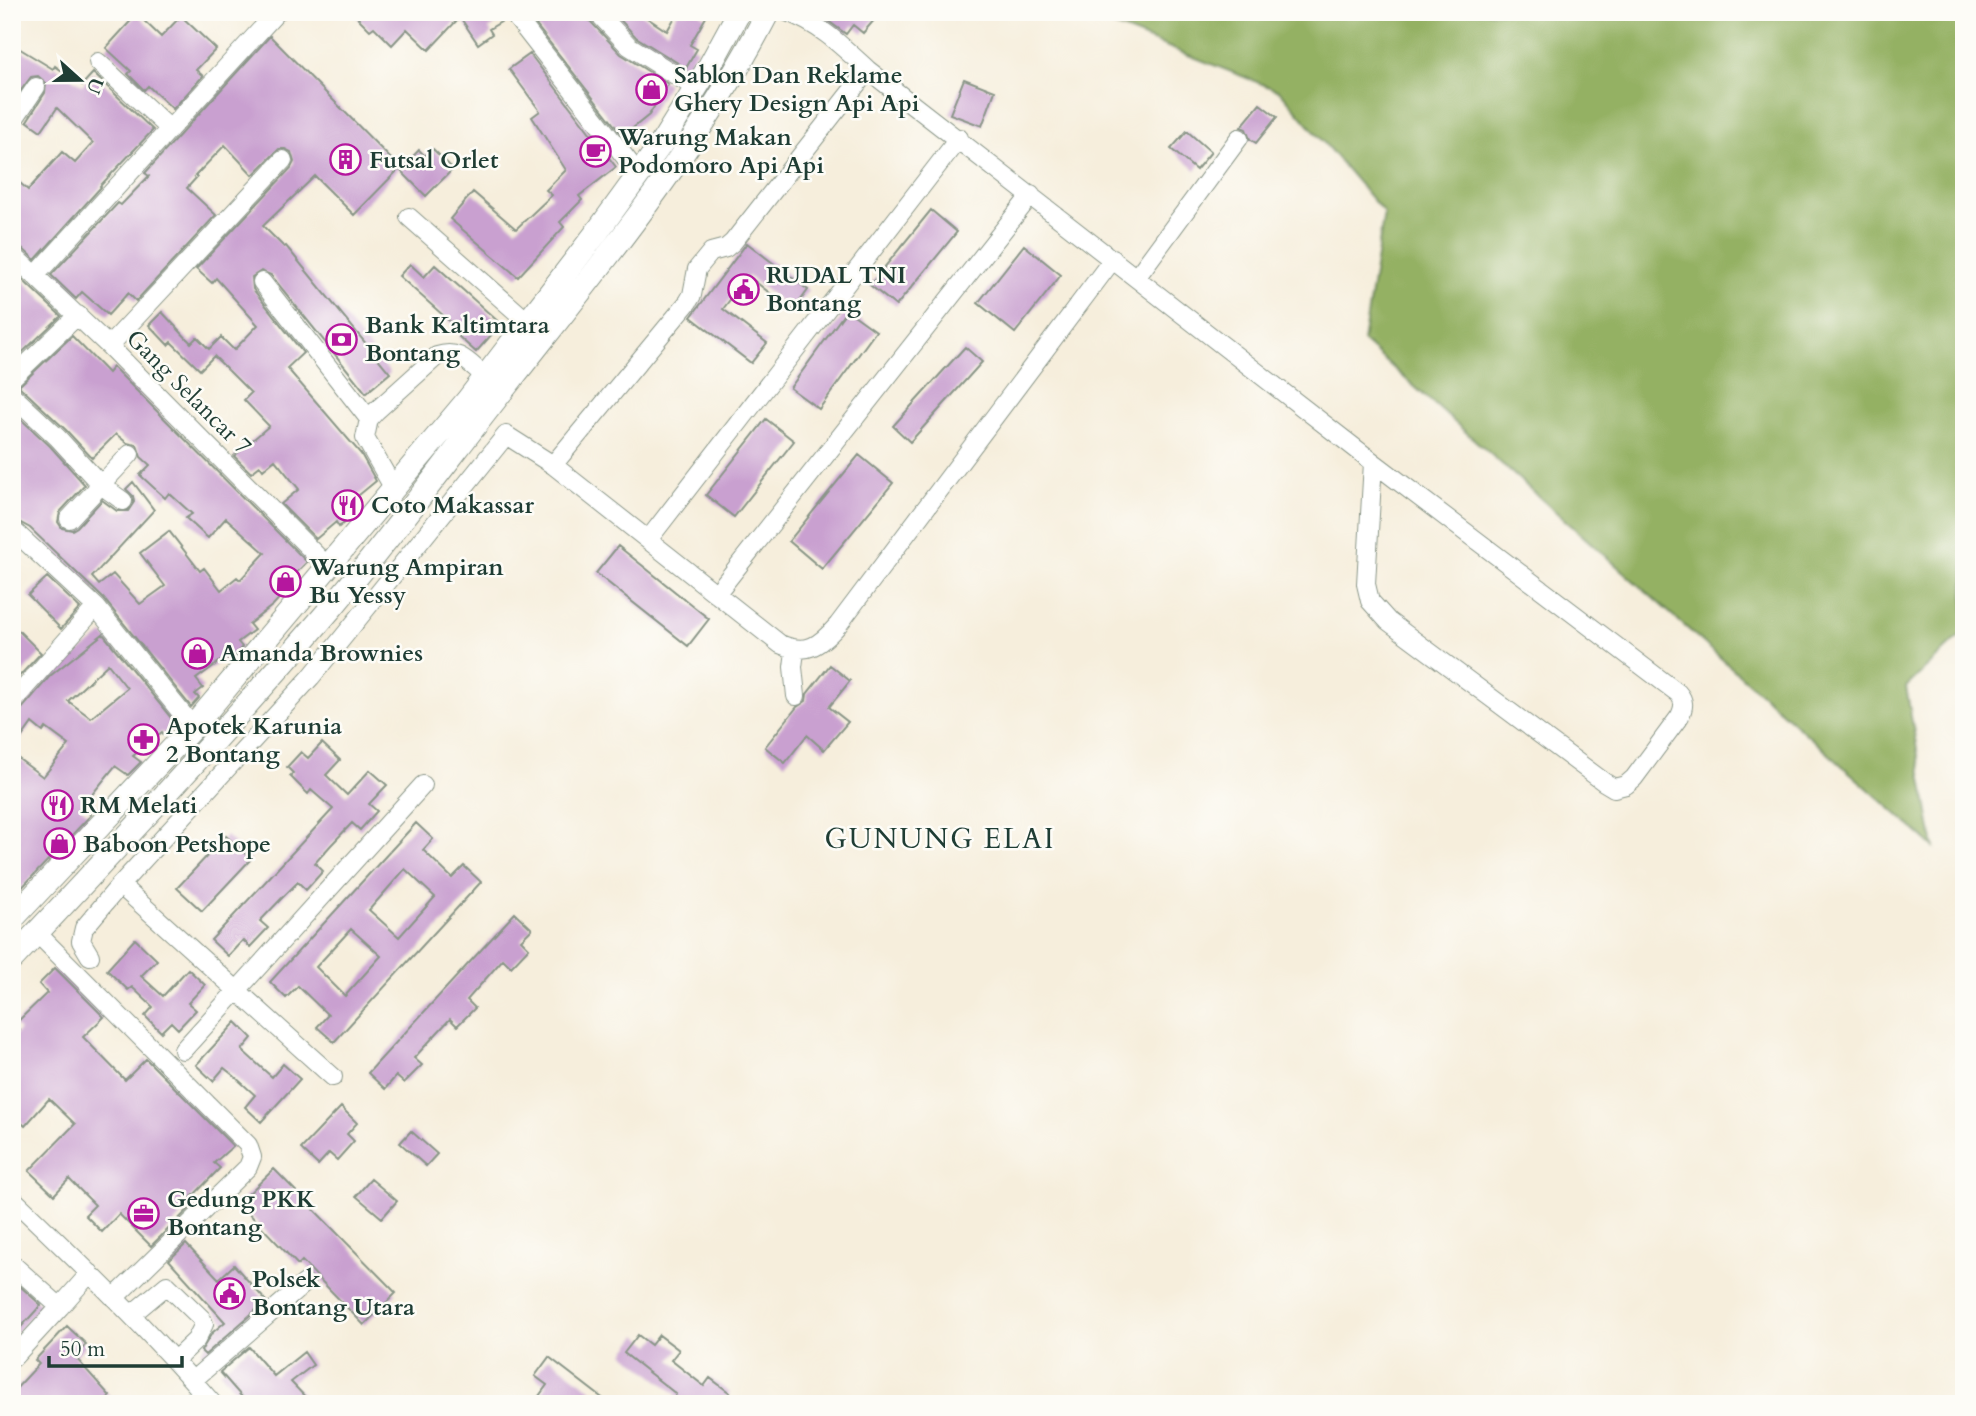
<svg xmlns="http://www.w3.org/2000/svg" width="1976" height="1416" viewBox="0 0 1976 1416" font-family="Cardo,serif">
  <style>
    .forest { fill: #94b163; stroke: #5a774c; stroke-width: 2 }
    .building { fill: #c9a0d0; fill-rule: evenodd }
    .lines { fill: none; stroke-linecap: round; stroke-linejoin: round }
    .minor-casing { stroke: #8a9688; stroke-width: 20 }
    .major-casing { stroke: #8a9688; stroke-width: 25 }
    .minor { stroke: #fff; stroke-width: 18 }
    .major { stroke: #fff; stroke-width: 23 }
    .labels { text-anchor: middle; stroke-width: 5; stroke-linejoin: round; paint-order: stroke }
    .poi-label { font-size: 24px; font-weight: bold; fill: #1f3d34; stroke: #fdfcf7; text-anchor: start }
    .street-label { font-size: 24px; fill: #1f3d34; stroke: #fdfcf7 }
    .quarter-label { font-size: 28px; letter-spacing: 2px; fill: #1f3d34; stroke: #fdfcf7 }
  </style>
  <rect width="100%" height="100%" fill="#fdfcf7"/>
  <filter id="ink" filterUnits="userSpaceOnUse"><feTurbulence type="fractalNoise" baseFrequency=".0143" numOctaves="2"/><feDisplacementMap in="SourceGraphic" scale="14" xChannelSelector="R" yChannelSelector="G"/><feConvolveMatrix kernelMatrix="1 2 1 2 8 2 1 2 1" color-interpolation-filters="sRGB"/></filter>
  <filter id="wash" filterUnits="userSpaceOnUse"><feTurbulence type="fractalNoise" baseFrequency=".00686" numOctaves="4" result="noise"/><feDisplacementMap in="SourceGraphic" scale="28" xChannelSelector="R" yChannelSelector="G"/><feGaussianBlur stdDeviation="1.57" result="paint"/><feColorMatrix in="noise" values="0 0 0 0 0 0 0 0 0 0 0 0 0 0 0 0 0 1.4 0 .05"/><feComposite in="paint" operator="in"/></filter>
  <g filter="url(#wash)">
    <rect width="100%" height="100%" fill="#f6eedc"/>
    <!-- forest -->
    <path class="forest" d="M 1079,12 L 1964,12 L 1964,632 L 1906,687 L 1934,847 L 1363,341 L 1384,213 L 1280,91 Z"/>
    <g id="blocks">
      <!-- building -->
      <path class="building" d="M 352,12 L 501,12 L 504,20 L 489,29 L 492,34 L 478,44 L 460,17 L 429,50 L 407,29 L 392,45 L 374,27 L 370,30 Z
        M 554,12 L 586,12 L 589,20 L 621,54 L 668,84 L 649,115 L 623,136 L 536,25 Z
        M 613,12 L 638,12 L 667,31 L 678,12 L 698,12 L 706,17 L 690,45 L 697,49 L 686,68 L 636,37 Z
        M 834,12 L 881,12 L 863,33 L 853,25 L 846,34 L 827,20 Z
        M 137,14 L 161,37 L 181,16 L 216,49 L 196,70 L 203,76 L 173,109 L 148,86 L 144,90 L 128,74 L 131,71 L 106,48 Z
        M 270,36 L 400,168 L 354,215 L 315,176 L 263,226 L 284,247 L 286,246 L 390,373 L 366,393 L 271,275 L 261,271 L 252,277 L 253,289 L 303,353 L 287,368 L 361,454 L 376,481 L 348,504 L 355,512 L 351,517 L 339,527 L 336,522 L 316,539 L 281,504 L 299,489 L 275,460 L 263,470 L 260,466 L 251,473 L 234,456 L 269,426 L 244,400 L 251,393 L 214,356 L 200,370 L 171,342 L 168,345 L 149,325 L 162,312 L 191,343 L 197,337 L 209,349 L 221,337 L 234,350 L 258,325 L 216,278 L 212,283 L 196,269 L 291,168 L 294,162 L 291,152 L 285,149 L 279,149 L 253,175 L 225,145 L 195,176 L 197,177 L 187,188 L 216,215 L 136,301 L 128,293 L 108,315 L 82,292 L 76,299 L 51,275 L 118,203 L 121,205 L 149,176 L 145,173 Z
        M 12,44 L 53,69 L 55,66 L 82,85 L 93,73 L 153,130 L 100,186 L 101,187 L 35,260 L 20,246 L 12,243 L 12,176 L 28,190 L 62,152 L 75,163 L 93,143 L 57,108 L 41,131 L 27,121 L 45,93 L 46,83 L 38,76 L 31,77 L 12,102 Z
        M 530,54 L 616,167 L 579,196 L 582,200 L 560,222 L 564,227 L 518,277 L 450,219 L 473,192 L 516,229 L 552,195 L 546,190 L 566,170 L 532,117 L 540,111 L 509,69 Z
        M 964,79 L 995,91 L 982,126 L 950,114 Z
        M 1260,104 L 1277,117 L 1256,143 L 1250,139 L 1246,129 L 1241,127 Z
        M 1187,131 L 1211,152 L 1196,170 L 1171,149 Z
        M 433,149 L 453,169 L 426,196 L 400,170 L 419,150 L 425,156 Z
        M 931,210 L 957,232 L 896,306 L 870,285 Z
        M 747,243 L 808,290 L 793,311 L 748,276 L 723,309 L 767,343 L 751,363 L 691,317 Z
        M 1024,245 L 1061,275 L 1015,333 L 978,303 Z
        M 410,264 L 424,277 L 435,265 L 501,324 L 476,352 L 459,337 L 463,333 L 399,276 Z
        M 12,270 L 61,316 L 12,362 Z
        M 847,310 L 876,331 L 819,409 L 790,388 Z
        M 72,336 L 108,373 L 113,367 L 307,562 L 295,574 L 298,578 L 273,605 L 249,624 L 254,630 L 238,642 L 242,647 L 230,661 L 226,657 L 196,679 L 203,688 L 195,694 L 199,698 L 191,707 L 104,599 L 30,528 L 12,518 L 12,411 L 50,446 L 85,485 L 60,512 L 58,522 L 62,528 L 72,530 L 77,527 L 102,500 L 117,511 L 128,511 L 134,502 L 133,496 L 126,489 L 133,482 L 154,510 L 92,577 L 99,585 L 113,574 L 140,604 L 165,586 L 140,553 L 169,531 L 200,571 L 204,568 L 221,590 L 237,577 L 240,580 L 265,553 L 226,518 L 208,538 L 186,518 L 192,514 L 169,493 L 165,498 L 140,475 L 150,465 L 141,457 L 137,445 L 127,443 L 116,434 L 92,458 L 66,430 L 19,386 Z
        M 965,347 L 982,362 L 910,442 L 893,426 Z
        M 766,419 L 794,441 L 734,517 L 706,495 Z
        M 859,455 L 893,483 L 822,569 L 789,541 Z
        M 618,546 L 709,619 L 688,646 L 596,573 Z
        M 47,577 L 80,608 L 61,629 L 28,595 Z
        M 12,624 L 41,653 L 12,684 Z
        M 103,634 L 176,724 L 164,735 L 162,732 L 133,756 L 141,762 L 128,775 L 115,766 L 81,808 L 91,815 L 12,898 L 12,754 L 43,777 L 69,745 L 46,728 L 43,732 L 32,723 L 12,751 L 12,713 L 21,710 L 50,676 ZM 108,664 L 127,688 L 91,718 L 68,701 Z
        M 830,665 L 850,681 L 829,707 L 848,722 L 824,750 L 807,735 L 785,763 L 765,747 L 797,707 L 806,701 L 807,694 Z
        M 322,743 L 340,760 L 326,775 L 347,795 L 370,770 L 387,785 L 369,804 L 377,811 L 360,830 L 352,823 L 331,845 L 315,863 L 323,871 L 306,890 L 298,882 L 282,898 L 260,921 L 268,928 L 250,947 L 243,940 L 228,956 L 211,940 L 333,809 L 311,790 L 308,794 L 290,776 L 293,773 L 287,767 L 301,752 L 308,758 Z
        M 416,823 L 433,839 L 423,850 L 452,878 L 464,866 L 481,882 L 334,1042 L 317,1027 L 328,1015 L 298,986 L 286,998 L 270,982 ZM 405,869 L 435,897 L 399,937 L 369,910 ZM 351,929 L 381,956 L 345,996 L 316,967 Z
        M 226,836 L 251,859 L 202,911 L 177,888 Z
        M 515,913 L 532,929 L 521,940 L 529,948 L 511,967 L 503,959 L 467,1000 L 475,1008 L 457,1026 L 450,1019 L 414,1058 L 422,1065 L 404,1083 L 396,1076 L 385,1089 L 368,1073 Z
        M 135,939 L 157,960 L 141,976 L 163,996 L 188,969 L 205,985 L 188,1003 L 196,1010 L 178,1029 L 171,1022 L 161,1032 L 145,1016 L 153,1007 L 132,987 L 128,990 L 107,970 Z
        M 55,968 L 104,1017 L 83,1037 L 125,1080 L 146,1059 L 233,1146 L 214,1163 L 220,1168 L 190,1199 L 195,1203 L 151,1246 L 119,1214 L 102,1232 L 85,1215 L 95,1205 L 69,1179 L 54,1195 L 29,1171 L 75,1124 L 49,1099 L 25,1126 L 12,1114 L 12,1038 L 20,1030 L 14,1025 L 47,993 L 39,984 Z
        M 236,1022 L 252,1038 L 242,1050 L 264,1070 L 272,1077 L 283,1064 L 300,1079 L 261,1122 L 245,1107 L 255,1095 L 233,1075 L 224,1068 L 213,1081 L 196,1065 Z
        M 341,1107 L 357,1123 L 347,1134 L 354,1141 L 337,1160 L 329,1153 L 318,1165 L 301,1149 Z
        M 411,1131 L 437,1154 L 426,1166 L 400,1143 Z
        M 274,1169 L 396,1293 L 364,1325 L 302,1261 L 298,1265 L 239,1203 Z
        M 371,1179 L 397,1201 L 382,1218 L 356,1196 Z
        M 186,1244 L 219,1279 L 234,1265 L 266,1301 L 205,1355 L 201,1351 L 212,1333 L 225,1322 L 169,1260 Z
        M 12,1279 L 41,1305 L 12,1337 Z
        M 67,1326 L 86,1344 L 75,1357 L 110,1396 L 102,1404 L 23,1404 L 12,1393 L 39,1364 L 35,1360 Z
        M 638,1335 L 651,1345 L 659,1335 L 679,1350 L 671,1360 L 704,1386 L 710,1378 L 730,1393 L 721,1404 L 684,1404 L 675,1396 L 676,1394 L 624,1353 Z
        M 249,1347 L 274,1376 L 304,1352 L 313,1365 L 291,1382 L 312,1404 L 248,1404 L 220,1372 Z
        M 549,1357 L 610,1404 L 550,1404 L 539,1396 L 547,1385 L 535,1376 Z"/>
    </g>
  </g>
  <g filter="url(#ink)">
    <use href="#blocks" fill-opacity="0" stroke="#8a9688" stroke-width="2"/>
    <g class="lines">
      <defs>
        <path id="minor" d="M 512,12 L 639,175
          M 597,12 L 629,46 L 696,88
          M 787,12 C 820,24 842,46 868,70 L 1373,462 L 1678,693 C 1685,701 1684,707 1680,716 L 1634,778 L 1626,785 L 1614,788 L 1604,782 L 1388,621 L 1370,601 L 1366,584 L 1373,462
          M 98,62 L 170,129
          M 12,122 L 36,87
          M 409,217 L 528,322
          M 12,254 L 109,346 L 328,567
          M 35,276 L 277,12
          M 1136,278 L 1239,138
          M 262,282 L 369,419
          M 109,346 L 283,160
          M 12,378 L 78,315
          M 12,395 L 58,438 L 101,485 L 123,501
          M 553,465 L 688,302 L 692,295 L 697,269 L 711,252 L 726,248 L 733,242 L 868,70
          M 393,487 L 365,438 L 369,419 L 376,411 L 437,356 C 460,348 469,364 486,377
          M 69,519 L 130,454
          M 12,529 L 96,607 L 193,727
          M 648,540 L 959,138
          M 716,594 L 1031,195
          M 795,651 L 793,667 L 796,696
          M 12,702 L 96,607
          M 120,885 L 333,1077
          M 37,933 L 248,1145 L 252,1157 L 248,1167 L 114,1298
          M 90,956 L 81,941 L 84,928 L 120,885 L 311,677 L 506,435 L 553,465 L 780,644 C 807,656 820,645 838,625 L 1113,259
          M 183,1050 L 423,785
          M 12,1198 C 81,1264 150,1331 213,1404
          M 12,1264 L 60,1307 L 90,1273
          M 131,1315 L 167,1285 L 202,1319 L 204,1324 L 196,1340 L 175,1360
          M 13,1358 L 60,1307
          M 193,1380 L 305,1283
          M 189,1404 L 202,1392"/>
        <path id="major" d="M 12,919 L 193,727 L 467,401 L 597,232 L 661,144 L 709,67 L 739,12
          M 12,959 C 121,844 229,727 332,607 C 395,532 453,453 513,377 C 605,260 700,145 768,12"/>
      </defs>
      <!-- minor casing -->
      <use href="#minor" class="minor-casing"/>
      <!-- major casing -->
      <use href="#major" class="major-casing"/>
      <!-- minor -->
      <use href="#minor" class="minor"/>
      <!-- major -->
      <use href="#major" class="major"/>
    </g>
  </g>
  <!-- icons -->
  <defs>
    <symbol id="shop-ring" viewBox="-11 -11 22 22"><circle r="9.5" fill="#fdfcf7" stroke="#b5179e" stroke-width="1.5"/><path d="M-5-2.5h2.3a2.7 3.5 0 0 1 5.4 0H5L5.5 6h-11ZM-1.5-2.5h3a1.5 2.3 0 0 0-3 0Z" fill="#b5179e"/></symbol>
    <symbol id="cafe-ring" viewBox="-11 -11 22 22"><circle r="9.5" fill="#fdfcf7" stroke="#b5179e" stroke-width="1.5"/><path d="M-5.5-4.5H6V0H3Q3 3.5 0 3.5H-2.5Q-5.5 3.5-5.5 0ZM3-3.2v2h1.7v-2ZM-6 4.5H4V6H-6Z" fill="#b5179e"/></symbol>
    <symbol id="building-ring" viewBox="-11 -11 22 22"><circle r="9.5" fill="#fdfcf7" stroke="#b5179e" stroke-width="1.5"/><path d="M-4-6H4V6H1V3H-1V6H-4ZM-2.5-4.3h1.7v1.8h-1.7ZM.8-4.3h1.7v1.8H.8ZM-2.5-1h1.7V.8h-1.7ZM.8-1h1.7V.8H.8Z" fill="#b5179e"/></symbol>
    <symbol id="civic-ring" viewBox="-11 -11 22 22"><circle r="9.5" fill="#fdfcf7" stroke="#b5179e" stroke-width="1.5"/><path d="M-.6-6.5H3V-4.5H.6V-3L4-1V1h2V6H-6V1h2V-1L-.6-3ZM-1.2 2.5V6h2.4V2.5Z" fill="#b5179e"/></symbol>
    <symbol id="bank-ring" viewBox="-11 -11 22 22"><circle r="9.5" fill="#fdfcf7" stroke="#b5179e" stroke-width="1.5"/><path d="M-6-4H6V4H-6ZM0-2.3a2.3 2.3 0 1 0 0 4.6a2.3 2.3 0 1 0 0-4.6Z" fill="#b5179e"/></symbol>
    <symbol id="restaurant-ring" viewBox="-11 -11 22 22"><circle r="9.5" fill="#fdfcf7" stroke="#b5179e" stroke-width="1.5"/><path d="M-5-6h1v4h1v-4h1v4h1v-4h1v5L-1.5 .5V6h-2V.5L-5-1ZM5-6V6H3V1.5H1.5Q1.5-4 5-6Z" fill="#b5179e"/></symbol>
    <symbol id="pharmacy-ring" viewBox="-11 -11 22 22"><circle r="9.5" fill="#fdfcf7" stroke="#b5179e" stroke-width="1.5"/><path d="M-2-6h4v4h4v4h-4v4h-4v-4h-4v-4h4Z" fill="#b5179e"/></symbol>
    <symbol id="office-ring" viewBox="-11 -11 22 22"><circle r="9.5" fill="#fdfcf7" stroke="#b5179e" stroke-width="1.5"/><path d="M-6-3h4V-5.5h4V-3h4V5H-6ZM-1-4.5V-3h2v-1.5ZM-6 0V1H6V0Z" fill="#b5179e"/></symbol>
  </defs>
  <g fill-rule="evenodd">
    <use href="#shop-ring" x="634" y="72" width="35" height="35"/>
    <use href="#cafe-ring" x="578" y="134" width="35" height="35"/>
    <use href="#building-ring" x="328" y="142" width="35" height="35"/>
    <use href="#civic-ring" x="726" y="272" width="35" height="35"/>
    <use href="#bank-ring" x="324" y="322" width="35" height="35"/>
    <use href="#restaurant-ring" x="330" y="488" width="35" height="35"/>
    <use href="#shop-ring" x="268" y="564" width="35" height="35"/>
    <use href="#shop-ring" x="180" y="636" width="35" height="35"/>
    <use href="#pharmacy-ring" x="126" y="722" width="35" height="35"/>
    <use href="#restaurant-ring" x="40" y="788" width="35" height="35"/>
    <use href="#shop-ring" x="42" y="826" width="35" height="35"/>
    <use href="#office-ring" x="126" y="1196" width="35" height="35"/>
    <use href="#civic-ring" x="212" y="1276" width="35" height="35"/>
  </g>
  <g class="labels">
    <!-- poi labels -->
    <g class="poi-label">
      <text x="674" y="83">Sablon Dan Reklame<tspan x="674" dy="28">Ghery Design Api Api</tspan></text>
      <text x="618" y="145">Warung Makan<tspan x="618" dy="28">Podomoro Api Api</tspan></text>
      <text x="369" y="168">Futsal Orlet</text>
      <text x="766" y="283">RUDAL TNI<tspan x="766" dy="28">Bontang</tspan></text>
      <text x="365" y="333">Bank Kaltimtara<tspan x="365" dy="28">Bontang</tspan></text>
      <text x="371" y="513">Coto Makassar</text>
      <text x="309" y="575">Warung Ampiran<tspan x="309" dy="28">Bu Yessy</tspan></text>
      <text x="220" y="661">Amanda Brownies</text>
      <text x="166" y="734">Apotek Karunia<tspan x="166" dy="28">2 Bontang</tspan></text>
      <text x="80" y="813">RM Melati</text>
      <text x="83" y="852">Baboon Petshope</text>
      <text x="167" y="1207">Gedung PKK<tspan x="167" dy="28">Bontang</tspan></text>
      <text x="252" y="1287">Polsek<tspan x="252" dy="28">Bontang Utara</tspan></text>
    </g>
    <!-- street labels -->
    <g class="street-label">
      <text transform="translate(189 392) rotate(45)" y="8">Gang Selancar 7</text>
    </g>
    <!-- quarter labels -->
    <g class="quarter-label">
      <text x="940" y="848">GUNUNG ELAI</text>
    </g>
  </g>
  <!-- margin -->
  <rect width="1976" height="1416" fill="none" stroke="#fdfcf7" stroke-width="42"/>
  <!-- north arrow -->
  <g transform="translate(80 80) rotate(111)" stroke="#fdfcf7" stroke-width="5" paint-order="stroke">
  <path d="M0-5L12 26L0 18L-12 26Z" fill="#1f3d34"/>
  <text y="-10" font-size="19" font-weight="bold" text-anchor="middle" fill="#1f3d34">U</text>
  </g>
  <!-- scale -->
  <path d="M49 1356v10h133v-10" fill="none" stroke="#1f3d34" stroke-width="3.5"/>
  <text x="60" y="1356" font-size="21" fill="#1f3d34" stroke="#fdfcf7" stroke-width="5" paint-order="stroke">50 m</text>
</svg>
